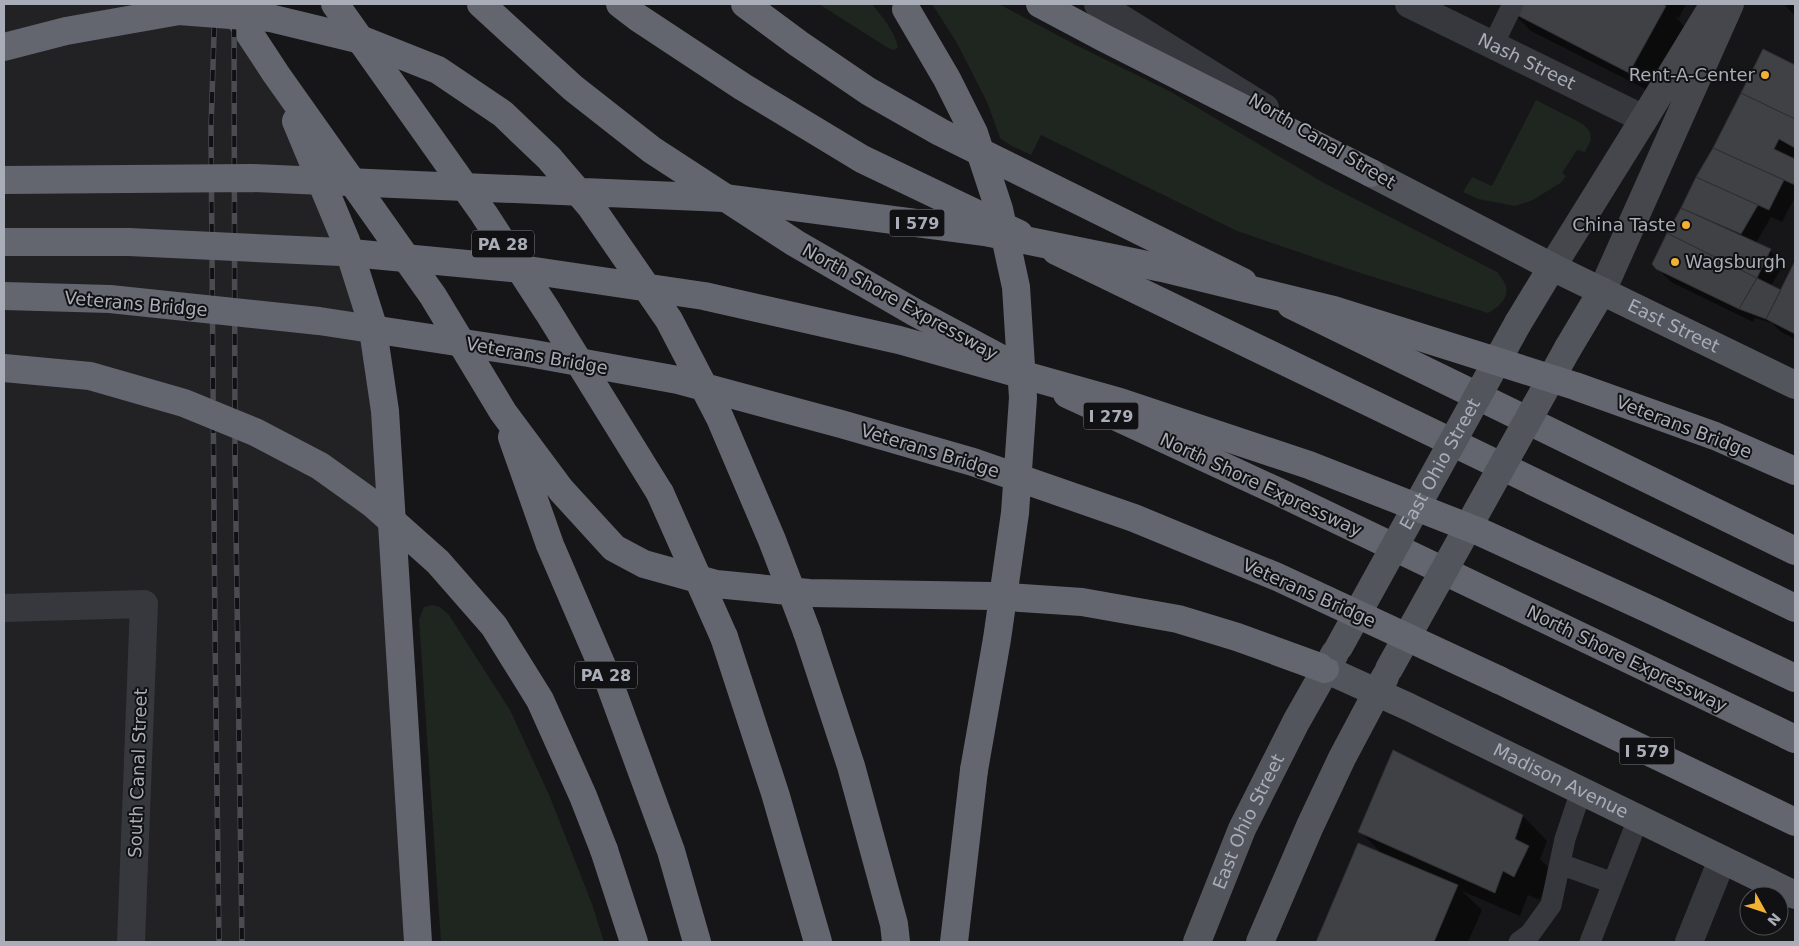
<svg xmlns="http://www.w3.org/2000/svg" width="1799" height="946" viewBox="0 0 1799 946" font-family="'DejaVu Sans',sans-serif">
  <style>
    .built { fill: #222225 }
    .green { fill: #1e261f }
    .shadow { fill: #0007 }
    .building { fill: #404145; stroke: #303034 }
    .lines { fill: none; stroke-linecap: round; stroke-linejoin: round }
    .service { stroke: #37383d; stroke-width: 21 }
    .minor { stroke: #37383d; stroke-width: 28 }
    .tertiary { stroke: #37383d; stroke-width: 28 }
    .secondary { stroke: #45474d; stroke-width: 28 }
    .primary { stroke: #53555c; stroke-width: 28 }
    .motorway { stroke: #63666e; stroke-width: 28 }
    .rail-casing { stroke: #4a4c52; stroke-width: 5.5 }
    .rail { stroke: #111113; stroke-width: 4; stroke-dasharray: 11; stroke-linecap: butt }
    .primary-bridge { stroke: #53555c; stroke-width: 28 }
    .motorway-bridge { stroke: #63666e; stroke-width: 28 }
    .poi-dot { fill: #f2b134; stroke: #111113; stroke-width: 2 }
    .labels { text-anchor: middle; stroke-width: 4; stroke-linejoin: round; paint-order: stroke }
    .shield { fill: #111113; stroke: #7b7e86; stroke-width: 1 }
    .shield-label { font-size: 16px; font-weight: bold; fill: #a8adb8 }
    .street-label { font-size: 18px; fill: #a8adb8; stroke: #111113 }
    .poi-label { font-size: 18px; fill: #a8adb8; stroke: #111113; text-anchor: end }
  </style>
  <rect width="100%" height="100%" fill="#161618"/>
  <!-- built -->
  <path class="built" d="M 4,4 L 230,4 L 276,74 L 372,323 L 418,942 L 4,942 Z"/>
  <!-- green -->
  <path class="green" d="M 819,4 L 872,4 C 882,17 894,30 898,47 L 894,50 L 888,48 Z
    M 932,4 L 999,4 L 1074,44 L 1171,92 L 1324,183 L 1497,272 C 1500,276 1505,282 1506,287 C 1509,299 1497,308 1488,313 L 1348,269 L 1237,231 L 1041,135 L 1031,155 L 1010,145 L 1000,138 L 987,102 L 957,43 Z
    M 1536,100 L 1583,124 L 1590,132 L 1591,140 L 1585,152 L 1577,150 L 1562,173 L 1566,176 L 1562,182 L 1533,200 L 1515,206 L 1478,199 L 1463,192 L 1472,177 L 1492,186 Z
    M 433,605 L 440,607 L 449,615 L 510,710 L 550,797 L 592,904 L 604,942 L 441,942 L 419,619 L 424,607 Z"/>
  <!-- shadow -->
  <path class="shadow" d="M 1517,4 L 1686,4 L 1679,18 L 1675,16 L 1684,26 L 1649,91 L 1531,31 L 1512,12 Z
    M 1784,4 L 1795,4 L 1795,16 Z
    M 1764,51 L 1795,67 L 1795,197 L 1782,222 L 1771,217 L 1756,243 L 1770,251 L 1784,264 L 1771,286 L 1781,292 L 1795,265 L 1795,339 L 1781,332 L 1772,323 L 1755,318 L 1753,322 L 1671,282 L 1653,264 Z
    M 1523,816 L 1547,841 L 1540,859 L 1553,872 L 1539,900 L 1528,895 L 1520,916 L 1462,891 L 1482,910 L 1468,942 L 1318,942 L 1358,845 L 1383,855 L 1360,831 Z"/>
  <!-- building -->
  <path class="building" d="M 1516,4 L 1662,4 L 1666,6 L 1629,73 L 1511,12 Z
    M 1763,49 L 1795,65 L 1795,119 L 1741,93 Z
    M 1741,93 L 1795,119 L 1795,148 L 1779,139 L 1774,149 L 1795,159 L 1795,185 L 1713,148 Z
    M 1713,148 L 1784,180 L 1769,210 L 1696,177 Z
    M 1696,177 L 1758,205 L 1741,234 L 1681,208 Z
    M 1681,208 L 1771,249 L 1757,278 L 1667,233 Z
    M 1667,233 L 1757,278 L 1739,309 L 1656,269 L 1652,264 Z
    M 1795,261 L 1795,334 L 1766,319 Z
    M 1757,278 L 1781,290 L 1766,319 L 1739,309 Z
    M 1393,750 L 1523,815 L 1515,839 L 1529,846 L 1514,877 L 1503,871 L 1495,893 L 1358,832 Z
    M 1358,843 L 1458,885 L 1434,942 L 1316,942 Z"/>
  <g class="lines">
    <!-- service -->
    <path class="service" d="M 1493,45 L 1513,4
      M 1560,864 L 1613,883
      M 1519,942 L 1530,934 L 1551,905 L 1565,839 L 1581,791
      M 1590,942 L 1638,819"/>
    <!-- minor -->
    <g class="minor">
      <path id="s1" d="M 1409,4 L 1644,119"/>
      <path d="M 4,608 L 144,604 L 131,942"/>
      <path d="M 1689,942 L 1722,860"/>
    </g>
    <!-- tertiary -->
    <path class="tertiary" d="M 1098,4 L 1265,108"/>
    <!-- secondary -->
    <path class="secondary" d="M 1552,267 L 1644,119 L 1714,4
      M 1602,291 L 1730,4"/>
    <!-- primary -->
    <g class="primary">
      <path id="s2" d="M 1371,173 L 1552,267 L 1795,385"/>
      <path d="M 1518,323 L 1552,267"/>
      <path d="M 1568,348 L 1602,291"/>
      <path id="s3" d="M 1325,669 L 1409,707 L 1795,895"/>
      <path id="s4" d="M 1197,942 L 1242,829 L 1296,722 L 1335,653"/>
      <path d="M 1260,942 L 1310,826 L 1342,758 L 1385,677"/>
    </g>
    <!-- motorway -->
    <path class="motorway" d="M 230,4 L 276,74 L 433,296 L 503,412 L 561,490 L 614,548 L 644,564 L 716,584 L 809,593 L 992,596 L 1082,602 L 1178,619 L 1237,637 L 1325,669
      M 335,4 L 484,214 L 548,312 L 660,493
      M 481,4 L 573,88 L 652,150 L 795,243 L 914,312 L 1015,366
      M 620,4 L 637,17 L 743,87 L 862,159 L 1019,234
      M 745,4 L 799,44 L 868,91 L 940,132 L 1243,282
      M 1040,4 L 1104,38 L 1371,173
      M 296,121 L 346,241 L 372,323 L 385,411 L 418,942
      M 1056,251 L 1795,608
      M 1291,305 L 1795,551
      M 1067,394 L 1281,493 L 1795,739
      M 512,437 L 550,545 L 609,682 L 671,851 L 697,942
      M 807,632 L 851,766 L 894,924 L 896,942
      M 724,637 L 775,793 L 818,942
      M 1499,680 L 1795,822
      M 604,850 L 634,942
      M 954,942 L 974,770"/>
    <defs>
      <path id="rail" d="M 215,4 L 211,128 L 215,634 L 219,942
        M 234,4 L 235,458 L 242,942"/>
    </defs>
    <!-- rail casing -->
    <use href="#rail" class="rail-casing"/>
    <!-- rail -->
    <use href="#rail" class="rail"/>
    <!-- primary-bridge -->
    <g class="primary-bridge">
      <path id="s5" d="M 1339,647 L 1518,323"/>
      <path d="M 1389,669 L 1568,348"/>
    </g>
    <!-- motorway-bridge -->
    <path class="motorway-bridge" d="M 906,9 L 947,79 L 974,133 L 999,209 L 1016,287 L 1023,398 L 1015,513 L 997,639 L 974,770
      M 4,47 L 66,31 L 179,11 L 270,18 L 365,41 L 438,70 L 503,114 L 549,158 L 591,207 L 669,320 L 720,418 L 772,540 L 807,632
      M 4,180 L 252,178 L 724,198 L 985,232 L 1162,268 L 1334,310 L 1575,386 L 1715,436 L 1795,471
      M 4,242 L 129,242 L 341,252 L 521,269 L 704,296 L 899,340 L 1120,402 L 1309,465 L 1480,532 L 1653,611 L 1795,678
      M 4,296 L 110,299 L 319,321 L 529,353 L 678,380 L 841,424 L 973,462 L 1134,518 L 1275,576 L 1499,680
      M 4,368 L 90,376 L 184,403 L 255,432 L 320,466 L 373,504 L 438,562 L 494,626 L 540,700 L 583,796 L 604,850
      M 660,493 L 724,637"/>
  </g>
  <!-- markers -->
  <g class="poi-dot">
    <circle cx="1765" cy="75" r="5"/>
    <circle cx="1686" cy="225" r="5"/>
    <circle cx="1675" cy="262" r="5"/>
  </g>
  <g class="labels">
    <!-- shield labels -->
    <g class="shield">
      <rect x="889.5" y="209.5" width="55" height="27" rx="4"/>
      <rect x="472" y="230.5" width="62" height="27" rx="4"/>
      <rect x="1083.5" y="402.5" width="55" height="27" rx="4"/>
      <rect x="575" y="661.5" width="62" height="27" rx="4"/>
      <rect x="1619.5" y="737.5" width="55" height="27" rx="4"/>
    </g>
    <g class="shield-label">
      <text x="917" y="229">I 579</text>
      <text x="503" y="250">PA 28</text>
      <text x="1111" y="422">I 279</text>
      <text x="606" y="681">PA 28</text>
      <text x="1647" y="757">I 579</text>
    </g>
    <!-- street labels -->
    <g class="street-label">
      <text dy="6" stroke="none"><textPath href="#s1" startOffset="131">Nash Street</textPath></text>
      <text transform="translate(1322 141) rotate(31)" y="6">North Canal Street</text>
      <text transform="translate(900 302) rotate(29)" y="6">North Shore Expressway</text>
      <text transform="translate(136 304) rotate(5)" y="6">Veterans Bridge</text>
      <text dy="6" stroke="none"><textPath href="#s2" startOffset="339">East Street</textPath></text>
      <text transform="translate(537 356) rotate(10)" y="6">Veterans Bridge</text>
      <text transform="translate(1684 427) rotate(21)" y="6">Veterans Bridge</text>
      <text transform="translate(930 451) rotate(17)" y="6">Veterans Bridge</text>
      <text dy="6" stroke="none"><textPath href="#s5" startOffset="209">East Ohio Street</textPath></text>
      <text transform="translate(1261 485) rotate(25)" y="6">North Shore Expressway</text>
      <text transform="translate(1309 593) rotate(24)" y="6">Veterans Bridge</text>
      <text transform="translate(1627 659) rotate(26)" y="6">North Shore Expressway</text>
      <text transform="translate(138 773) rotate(-88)" y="6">South Canal Street</text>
      <text dy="6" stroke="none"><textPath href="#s3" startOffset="261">Madison Avenue</textPath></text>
      <text dy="6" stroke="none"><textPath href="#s4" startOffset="131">East Ohio Street</textPath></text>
    </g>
    <!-- poi labels -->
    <g class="poi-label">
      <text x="1755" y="81">Rent-A-Center</text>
      <text x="1676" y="231">China Taste</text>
      <text x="1685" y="268" text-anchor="start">Wagsburgh</text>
    </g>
  </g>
  <!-- border -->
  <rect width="1799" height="946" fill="none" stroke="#a8adb8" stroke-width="10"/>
  <!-- north arrow -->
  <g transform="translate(1764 911) rotate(130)"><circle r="24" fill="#111113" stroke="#4d4f55"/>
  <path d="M0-4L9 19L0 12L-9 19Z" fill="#f2b134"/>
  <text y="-8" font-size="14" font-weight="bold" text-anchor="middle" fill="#a8adb8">N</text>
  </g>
</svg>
